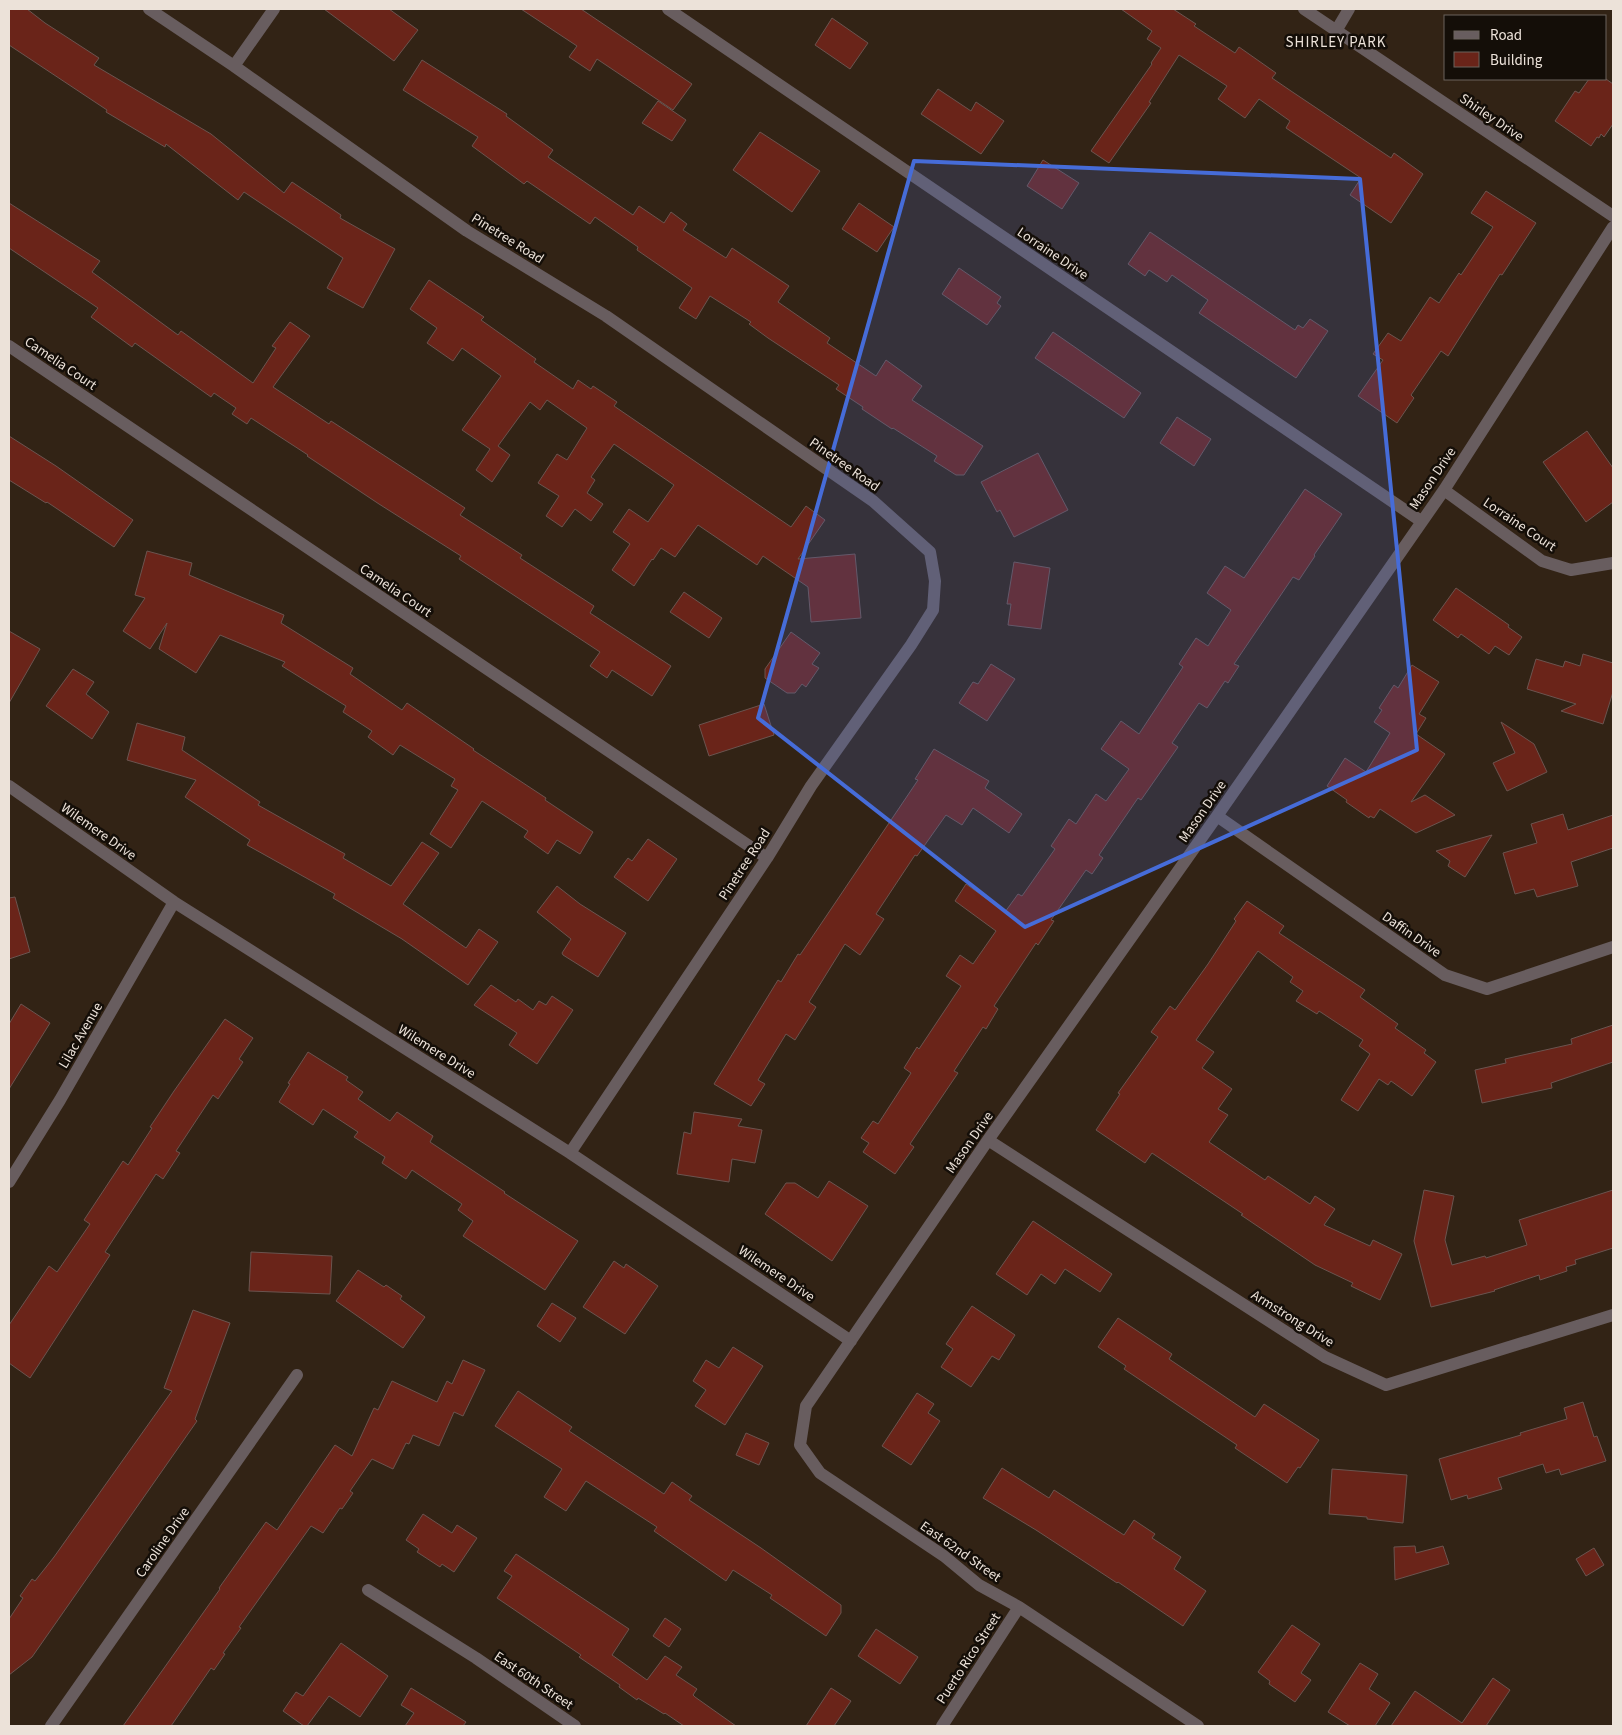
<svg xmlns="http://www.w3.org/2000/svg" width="1622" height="1735" viewBox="0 0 1622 1735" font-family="'Source Sans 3',sans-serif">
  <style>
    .building { fill: #6a2419; stroke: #6b544f }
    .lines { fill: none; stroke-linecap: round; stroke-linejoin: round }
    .minor { stroke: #685d5f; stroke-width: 12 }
    .marked { fill: #466cd8; fill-opacity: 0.2; stroke: #466cd8; stroke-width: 4; stroke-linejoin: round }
    .labels { text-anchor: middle; stroke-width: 5; stroke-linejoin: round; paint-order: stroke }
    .street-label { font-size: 14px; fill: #ece2d9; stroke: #140e08 }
    .neighbourhood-label { font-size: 15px; letter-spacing: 1px; fill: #ece2d9; stroke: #140e08 }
  </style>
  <rect width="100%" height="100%" fill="#322315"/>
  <!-- building -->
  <path class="building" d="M 9,9 L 27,9 L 45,23 L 99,58 L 94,65 L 211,134 L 284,193 L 292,182 L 341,215 L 340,218 L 395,249 L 363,308 L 327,288 L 343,258 L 244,192 L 238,200 L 166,144 L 165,147 L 106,112 L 107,110 L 9,45 Z
    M 324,9 L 389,9 L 418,30 L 394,61 Z
    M 521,9 L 581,9 L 692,84 L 673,110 L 597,59 L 590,71 L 569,57 L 577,46 Z
    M 1121,9 L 1173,9 L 1196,24 L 1194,26 L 1235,53 L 1239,47 L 1276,73 L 1272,78 L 1291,91 L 1391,158 L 1394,153 L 1423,174 L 1391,223 L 1350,195 L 1361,178 L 1286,128 L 1290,121 L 1259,99 L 1245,118 L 1218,99 L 1227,86 L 1179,55 L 1149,102 L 1151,103 L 1109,163 L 1091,151 L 1152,64 L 1151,63 L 1161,48 L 1147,39 L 1152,31 Z
    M 832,18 L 868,43 L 850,69 L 815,45 Z
    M 422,60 L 507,114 L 506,116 L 553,150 L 548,157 L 633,215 L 639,206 L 664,223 L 671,212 L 687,224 L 683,230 L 726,258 L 732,248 L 789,286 L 778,302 L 830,338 L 827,343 L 876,376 L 886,360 L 922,386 L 912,400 L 983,446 L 964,475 L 956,475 L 934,461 L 937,456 L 893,428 L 892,429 L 862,409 L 863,407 L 836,389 L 839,385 L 768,338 L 749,324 L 751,322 L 710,296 L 696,319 L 679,308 L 692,288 L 637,250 L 638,247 L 595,217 L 590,224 L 527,181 L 524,184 L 472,146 L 478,137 L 403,90 Z
    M 1589,79 L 1606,79 L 1613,84 L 1613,124 L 1604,137 L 1601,134 L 1599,138 L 1597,137 L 1591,146 L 1555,121 L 1575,91 L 1579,93 Z
    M 938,89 L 971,111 L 976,102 L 1004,121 L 981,154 L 921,114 Z
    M 658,101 L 686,120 L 672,141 L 642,123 Z
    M 760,132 L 820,171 L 792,212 L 733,170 Z
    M 1043,160 L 1079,183 L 1062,209 L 1027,186 Z
    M 1486,191 L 1536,223 L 1502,275 L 1500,274 L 1448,356 L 1441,351 L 1411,395 L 1414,398 L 1397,423 L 1358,396 L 1383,360 L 1373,354 L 1388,333 L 1401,341 L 1430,297 L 1439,303 L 1459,273 L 1461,275 L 1493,227 L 1471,213 Z
    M 9,203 L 100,261 L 92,272 L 178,335 L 181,331 L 253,383 L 276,348 L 272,346 L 290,322 L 310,336 L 273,387 L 329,424 L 331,421 L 465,508 L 460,515 L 522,555 L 520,558 L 594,606 L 590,613 L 671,666 L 652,696 L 612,670 L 607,678 L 590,666 L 600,652 L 459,559 L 461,556 L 379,504 L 307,456 L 308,455 L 251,418 L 247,424 L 232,414 L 236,408 L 214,393 L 211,397 L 135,343 L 132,347 L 91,317 L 98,308 L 9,248 Z
    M 859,203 L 894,227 L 877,252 L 842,229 Z
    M 1150,232 L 1295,330 L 1298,325 L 1303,328 L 1310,319 L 1328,331 L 1296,378 L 1199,313 L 1208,300 L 1172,275 L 1167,282 L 1149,270 L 1145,276 L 1128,264 Z
    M 959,268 L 1001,297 L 997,303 L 1001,306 L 987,325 L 942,294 Z
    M 429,280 L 484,317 L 481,320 L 536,359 L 534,362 L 573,389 L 578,380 L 591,389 L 593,386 L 617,402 L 614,406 L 791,527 L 806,506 L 825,520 L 798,559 L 855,554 L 861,618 L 811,622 L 808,587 L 763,556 L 757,565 L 698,525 L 675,557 L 661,548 L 653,560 L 652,559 L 634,586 L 612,570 L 630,544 L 613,532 L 629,509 L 648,522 L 674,485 L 614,444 L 591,477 L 595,480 L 587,493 L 603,504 L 591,521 L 575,509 L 562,527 L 546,516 L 559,496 L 538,483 L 557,454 L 567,460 L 587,428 L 547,400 L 540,410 L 530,402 L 498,446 L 510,455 L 492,482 L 476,470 L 490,449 L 462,430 L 501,376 L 462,348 L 453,361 L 427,343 L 437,328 L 410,309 Z
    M 1053,332 L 1141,393 L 1124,418 L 1035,358 Z
    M 1177,417 L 1211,439 L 1194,466 L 1160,443 Z
    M 1587,431 L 1613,468 L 1613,502 L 1586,522 L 1543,462 Z
    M 9,436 L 56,466 L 133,520 L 114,547 L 47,502 L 46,503 L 9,480 Z
    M 1038,453 L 1068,510 L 1014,537 L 1000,510 L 997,512 L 981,482 Z
    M 1305,489 L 1342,514 L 1314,555 L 1315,556 L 1299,580 L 1293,577 L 1234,664 L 1239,666 L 1228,683 L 1225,681 L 1207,708 L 1199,703 L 1172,743 L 1178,747 L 1141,800 L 1138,798 L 1099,855 L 1103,858 L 1092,874 L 1086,870 L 1051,920 L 1054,921 L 1038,945 L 1036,943 L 994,1006 L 998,1009 L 986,1029 L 983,1027 L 954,1071 L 958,1073 L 910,1144 L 914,1147 L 895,1174 L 863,1152 L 869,1143 L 861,1138 L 873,1121 L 878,1124 L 911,1073 L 904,1068 L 917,1047 L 919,1049 L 961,986 L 946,976 L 960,955 L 973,964 L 996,931 L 955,901 L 966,884 L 1005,912 L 1018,894 L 1022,896 L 1055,849 L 1051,846 L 1069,819 L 1076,824 L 1096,794 L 1106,801 L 1129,769 L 1101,749 L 1121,721 L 1139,734 L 1183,667 L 1179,664 L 1196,638 L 1208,646 L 1231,610 L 1207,593 L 1225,566 L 1244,578 Z
    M 147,551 L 192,563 L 189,575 L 284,615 L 281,623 L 353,668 L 350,674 L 402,710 L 407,703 L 474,749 L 473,750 L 546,798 L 545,800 L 593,832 L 580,854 L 557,840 L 548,854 L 524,837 L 528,831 L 482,801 L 451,848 L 430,834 L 458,790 L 451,786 L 455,779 L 400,745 L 393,755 L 368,737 L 372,731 L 343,712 L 346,706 L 282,666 L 285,662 L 220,635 L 196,673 L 159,649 L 167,623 L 150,649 L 123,631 L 145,598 L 135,595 Z
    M 1014,562 L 1050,568 L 1041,629 L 1008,625 L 1011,604 L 1007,604 Z
    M 1456,588 L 1509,625 L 1508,627 L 1522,637 L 1509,655 L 1495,646 L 1489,654 L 1461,634 L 1458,638 L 1433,620 Z
    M 684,592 L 722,618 L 709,638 L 670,612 Z
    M 9,631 L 40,649 L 9,703 Z
    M 791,632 L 820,653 L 812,664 L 819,668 L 806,687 L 802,684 L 795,693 L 787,693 L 765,678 L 765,669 Z
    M 1583,654 L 1613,663 L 1613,692 L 1603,724 L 1561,711 L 1576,704 L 1527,689 L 1536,659 L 1563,667 L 1565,661 L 1580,666 Z
    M 991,664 L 1015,679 L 987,721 L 959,703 L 973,682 L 978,684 Z
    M 1412,665 L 1439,682 L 1419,714 L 1426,718 L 1416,734 L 1445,754 L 1411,802 L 1425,795 L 1455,815 L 1416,833 L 1380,809 L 1374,818 L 1370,816 L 1369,818 L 1346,802 L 1347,800 L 1327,786 L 1345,758 L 1366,772 L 1390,733 L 1374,722 L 1382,710 L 1379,708 L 1394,685 L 1398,688 Z
    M 73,669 L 94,682 L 86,694 L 109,712 L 92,739 L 46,706 Z
    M 764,704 L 774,735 L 709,756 L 699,725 Z
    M 1501,722 L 1534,744 L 1547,772 L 1507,791 L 1493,763 L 1515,753 Z
    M 137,723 L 185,737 L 182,750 L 260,802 L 258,805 L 345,854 L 343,858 L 391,886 L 422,842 L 439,853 L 403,904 L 466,948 L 479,929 L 498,942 L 468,985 L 402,939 L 333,898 L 335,894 L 247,845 L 250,840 L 185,797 L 196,780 L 127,760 Z
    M 934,749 L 989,781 L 985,788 L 1022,814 L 1009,833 L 973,808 L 962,825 L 946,815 L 917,856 L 915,855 L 876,914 L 884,919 L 860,955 L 845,944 L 809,1002 L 816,1007 L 795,1040 L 786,1034 L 758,1080 L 765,1084 L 751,1106 L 714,1084 L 778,980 L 781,982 L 798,954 L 800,955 L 918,780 L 915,779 Z
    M 1563,814 L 1568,830 L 1613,815 L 1613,848 L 1571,862 L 1578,886 L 1537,897 L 1534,889 L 1515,894 L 1503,853 L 1537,843 L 1531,824 Z
    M 1492,835 L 1465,877 L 1448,866 L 1450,861 L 1436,851 Z
    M 648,839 L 677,859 L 648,901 L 614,877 L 628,858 L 632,861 Z
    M 557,886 L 580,904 L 626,933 L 598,977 L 563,955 L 562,953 L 571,939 L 537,912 Z
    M 15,897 L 30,952 L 9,959 L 9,898 Z
    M 1247,901 L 1284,926 L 1279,933 L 1365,990 L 1360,997 L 1398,1024 L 1395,1028 L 1426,1050 L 1424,1053 L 1436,1062 L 1412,1096 L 1391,1081 L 1388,1085 L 1379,1079 L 1358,1111 L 1341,1100 L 1370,1054 L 1359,1046 L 1363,1040 L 1319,1011 L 1317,1014 L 1296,1001 L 1303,991 L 1290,982 L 1293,977 L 1258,951 L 1196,1040 L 1214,1052 L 1202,1068 L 1232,1089 L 1218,1109 L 1228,1115 L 1209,1142 L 1265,1180 L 1268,1176 L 1310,1204 L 1315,1196 L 1335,1209 L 1324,1225 L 1370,1246 L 1373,1240 L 1402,1254 L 1380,1300 L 1351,1286 L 1353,1283 L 1315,1265 L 1241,1215 L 1243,1214 L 1152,1153 L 1145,1163 L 1096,1130 L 1120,1094 L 1118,1093 L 1158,1037 L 1151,1032 L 1170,1006 L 1175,1010 L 1208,964 L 1236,921 L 1234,919 Z
    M 491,985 L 516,1002 L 518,999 L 533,1010 L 539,1001 L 546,1005 L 552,996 L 573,1010 L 537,1064 L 509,1045 L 517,1033 L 474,1005 Z
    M 21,1004 L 50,1023 L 9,1089 L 9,1024 Z
    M 225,1019 L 253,1038 L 239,1059 L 243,1062 L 218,1099 L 213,1095 L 176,1151 L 180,1153 L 163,1179 L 156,1174 L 105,1252 L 110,1255 L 30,1378 L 9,1363 L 9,1325 L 49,1266 L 57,1272 L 90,1224 L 84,1220 L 123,1161 L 128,1165 L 152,1128 L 150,1127 L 174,1091 Z
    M 1613,1025 L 1613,1062 L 1551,1083 L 1552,1088 L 1482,1103 L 1475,1070 L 1506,1063 L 1505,1059 L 1572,1044 L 1571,1039 Z
    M 308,1052 L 348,1077 L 346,1080 L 363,1092 L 358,1099 L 390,1121 L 397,1112 L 433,1136 L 430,1142 L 505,1192 L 504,1193 L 578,1241 L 545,1290 L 463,1236 L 473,1221 L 458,1210 L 462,1204 L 412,1170 L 406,1179 L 382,1163 L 385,1157 L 354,1137 L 358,1132 L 323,1109 L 313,1125 L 279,1102 L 290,1084 L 288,1083 Z
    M 694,1112 L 742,1119 L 738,1126 L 762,1130 L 755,1163 L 732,1159 L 729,1182 L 677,1174 L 684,1132 L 691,1134 Z
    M 829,1181 L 868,1206 L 832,1261 L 765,1214 L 786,1183 L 795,1183 L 818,1198 Z
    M 1424,1190 L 1454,1196 L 1445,1240 L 1452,1265 L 1485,1256 L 1486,1258 L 1527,1245 L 1519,1220 L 1613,1190 L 1613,1248 L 1575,1260 L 1576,1264 L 1566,1267 L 1567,1271 L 1540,1280 L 1539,1275 L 1494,1290 L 1495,1291 L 1431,1307 L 1414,1241 Z
    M 1033,1221 L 1112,1274 L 1100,1292 L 1065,1269 L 1055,1284 L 1041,1274 L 1027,1295 L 996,1274 Z
    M 251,1252 L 332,1256 L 330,1294 L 249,1291 Z
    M 614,1261 L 624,1268 L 626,1264 L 658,1286 L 625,1334 L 583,1307 Z
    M 358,1270 L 384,1287 L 386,1285 L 402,1296 L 400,1299 L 425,1317 L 403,1348 L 336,1301 Z
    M 552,1303 L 576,1318 L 560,1342 L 537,1326 Z
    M 972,1306 L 1015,1335 L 999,1360 L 992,1356 L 971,1387 L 941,1367 L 953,1349 L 946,1344 Z
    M 193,1310 L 230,1323 L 195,1419 L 197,1421 L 32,1657 L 9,1675 L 9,1619 L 23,1598 L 20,1596 L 32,1579 L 35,1581 L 54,1557 L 172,1391 L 164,1388 Z
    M 1118,1318 L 1172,1354 L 1169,1359 L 1255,1417 L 1264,1404 L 1319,1440 L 1300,1468 L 1298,1467 L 1287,1483 L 1235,1448 L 1237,1445 L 1124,1369 L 1126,1366 L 1098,1347 Z
    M 733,1347 L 763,1366 L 725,1425 L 695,1406 L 706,1390 L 693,1381 L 706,1360 L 719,1368 Z
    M 463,1360 L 485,1370 L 463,1416 L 454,1412 L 439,1446 L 413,1435 L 409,1444 L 406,1443 L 393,1469 L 372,1459 L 350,1491 L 353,1493 L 342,1509 L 340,1508 L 323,1533 L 311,1526 L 239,1627 L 241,1628 L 223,1653 L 225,1654 L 214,1670 L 211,1668 L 171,1726 L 123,1726 L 220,1589 L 219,1588 L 266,1522 L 277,1530 L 335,1445 L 352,1456 L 374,1408 L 378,1410 L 392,1381 L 437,1402 L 447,1381 L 452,1384 Z
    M 518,1391 L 572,1427 L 569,1431 L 664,1494 L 672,1482 L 692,1496 L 689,1500 L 761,1548 L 841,1605 L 841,1613 L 826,1636 L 770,1598 L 772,1595 L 733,1570 L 726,1581 L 654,1531 L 657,1527 L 586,1481 L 566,1511 L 544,1497 L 562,1469 L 495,1426 Z
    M 917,1393 L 934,1404 L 928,1413 L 940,1421 L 911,1465 L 882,1446 Z
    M 1583,1402 L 1594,1437 L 1597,1436 L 1606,1461 L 1561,1475 L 1559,1469 L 1546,1473 L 1543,1464 L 1498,1478 L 1502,1489 L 1468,1499 L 1467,1495 L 1451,1500 L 1439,1459 L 1521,1435 L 1520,1433 L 1567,1419 L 1564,1408 Z
    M 746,1433 L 769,1443 L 759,1465 L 736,1455 Z
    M 1002,1468 L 1049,1498 L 1054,1490 L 1124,1535 L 1134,1520 L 1155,1534 L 1152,1538 L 1181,1557 L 1174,1569 L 1206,1591 L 1183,1626 L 1118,1582 L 1117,1583 L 1036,1530 L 983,1498 Z
    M 1332,1469 L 1407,1475 L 1403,1523 L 1367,1519 L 1367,1517 L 1329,1514 Z
    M 423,1514 L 452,1533 L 457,1525 L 477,1538 L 454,1572 L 442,1564 L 440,1567 L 417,1552 L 419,1549 L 406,1540 Z
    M 1415,1546 L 1416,1553 L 1443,1546 L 1449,1564 L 1395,1580 L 1394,1547 Z
    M 1594,1548 L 1604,1565 L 1586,1576 L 1576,1559 Z
    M 516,1554 L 629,1629 L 612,1655 L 647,1680 L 665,1656 L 682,1667 L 676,1675 L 697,1689 L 693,1695 L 695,1697 L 736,1726 L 684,1726 L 665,1713 L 664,1714 L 638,1698 L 637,1700 L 619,1687 L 620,1685 L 579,1657 L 581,1655 L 497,1598 L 512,1576 L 504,1571 Z
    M 665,1618 L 681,1629 L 669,1647 L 653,1636 Z
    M 1292,1625 L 1320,1644 L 1301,1673 L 1311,1680 L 1295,1702 L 1269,1684 L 1270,1681 L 1258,1672 Z
    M 876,1629 L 918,1657 L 900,1684 L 858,1656 Z
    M 341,1643 L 388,1676 L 360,1717 L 329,1696 L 307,1726 L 304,1726 L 283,1711 L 296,1692 L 303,1696 Z
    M 1360,1663 L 1378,1674 L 1369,1689 L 1390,1703 L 1375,1726 L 1350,1726 L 1328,1712 Z
    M 1493,1678 L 1510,1690 L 1486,1726 L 1391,1726 L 1415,1691 L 1462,1723 Z
    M 411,1688 L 466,1722 L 463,1726 L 405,1726 L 414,1713 L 401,1705 Z
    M 831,1688 L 851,1701 L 834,1726 L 806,1726 Z"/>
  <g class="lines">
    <!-- minor -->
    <path class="minor" d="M 149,9 L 234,66 L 467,231 L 606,316 L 873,501 L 930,552 L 935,581 L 933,610 L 911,645 L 811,786 L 767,858 L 570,1153
      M 668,9 L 1421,521
      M 1304,9 L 1613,216
      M 1336,31 L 1349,9
      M 234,66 L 274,9
      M 9,346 L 767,858
      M 1444,490 L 1542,561 L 1571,570 L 1613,563
      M 9,786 L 174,902 L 570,1153 L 851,1341
      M 1217,816 L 1445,975 L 1487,989 L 1613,947
      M 988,1140 L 1325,1357 L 1386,1385 L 1613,1315
      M 9,1182 L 60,1100 L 174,902
      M 368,1590 L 476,1658 L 575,1726
      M 51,1726 L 297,1375
      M 942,1726 L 1019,1607
      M 1198,1726 L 1019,1607 L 979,1585 L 944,1556 L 820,1473 L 800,1445 L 806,1406 L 988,1140 L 1217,816 L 1444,490 L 1613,227"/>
  </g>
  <!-- marked area -->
  <path class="marked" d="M 914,161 L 1360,179 L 1417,750 L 1025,927 L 758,718 Z"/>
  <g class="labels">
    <!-- street labels -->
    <g class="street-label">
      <text transform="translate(1492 117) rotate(34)" y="5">Shirley Drive</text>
      <text transform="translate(508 238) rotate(32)" y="5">Pinetree Road</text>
      <text transform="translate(1053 253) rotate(34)" y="5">Lorraine Drive</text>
      <text transform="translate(61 363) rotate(34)" y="5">Camelia Court</text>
      <text transform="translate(845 464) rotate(35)" y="5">Pinetree Road</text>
      <text transform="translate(1432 478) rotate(-56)" y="5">Mason Drive</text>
      <text transform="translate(1520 524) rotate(34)" y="5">Lorraine Court</text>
      <text transform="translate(396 590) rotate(34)" y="5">Camelia Court</text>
      <text transform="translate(1202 811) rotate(-55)" y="5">Mason Drive</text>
      <text transform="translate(99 831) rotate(35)" y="5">Wilemere Drive</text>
      <text transform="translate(744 864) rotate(-57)" y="5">Pinetree Road</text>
      <text transform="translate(1412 934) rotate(35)" y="5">Daffin Drive</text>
      <text transform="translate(80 1035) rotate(-60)" y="5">Lilac Avenue</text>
      <text transform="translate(437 1051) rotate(32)" y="5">Wilemere Drive</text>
      <text transform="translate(969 1142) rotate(-55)" y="5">Mason Drive</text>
      <text transform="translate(777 1273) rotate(34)" y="5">Wilemere Drive</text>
      <text transform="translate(1293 1318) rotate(32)" y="5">Armstrong Drive</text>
      <text transform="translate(162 1542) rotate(-55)" y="5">Caroline Drive</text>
      <text transform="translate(961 1551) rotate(35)" y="5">East 62nd Street</text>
      <text transform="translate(968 1658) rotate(-57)" y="5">Puerto Rico Street</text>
      <text transform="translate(534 1680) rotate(34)" y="5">East 60th Street</text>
    </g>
    <!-- neighbourhood labels -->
    <g class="neighbourhood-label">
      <text x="1336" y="47">SHIRLEY PARK</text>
    </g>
  </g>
  <!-- border -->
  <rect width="1622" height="1735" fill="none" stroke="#ece2d9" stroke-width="20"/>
  <!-- legend -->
  <rect x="1444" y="15" width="162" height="65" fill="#140e08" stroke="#6a635c"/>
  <rect x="1454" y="31" width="25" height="8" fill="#685d5f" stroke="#6a635c"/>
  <text x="1490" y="40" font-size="15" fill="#ece2d9">Road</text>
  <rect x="1454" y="52" width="25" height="15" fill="#6a2419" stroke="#6a635c"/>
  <text x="1490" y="65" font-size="15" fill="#ece2d9">Building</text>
</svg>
